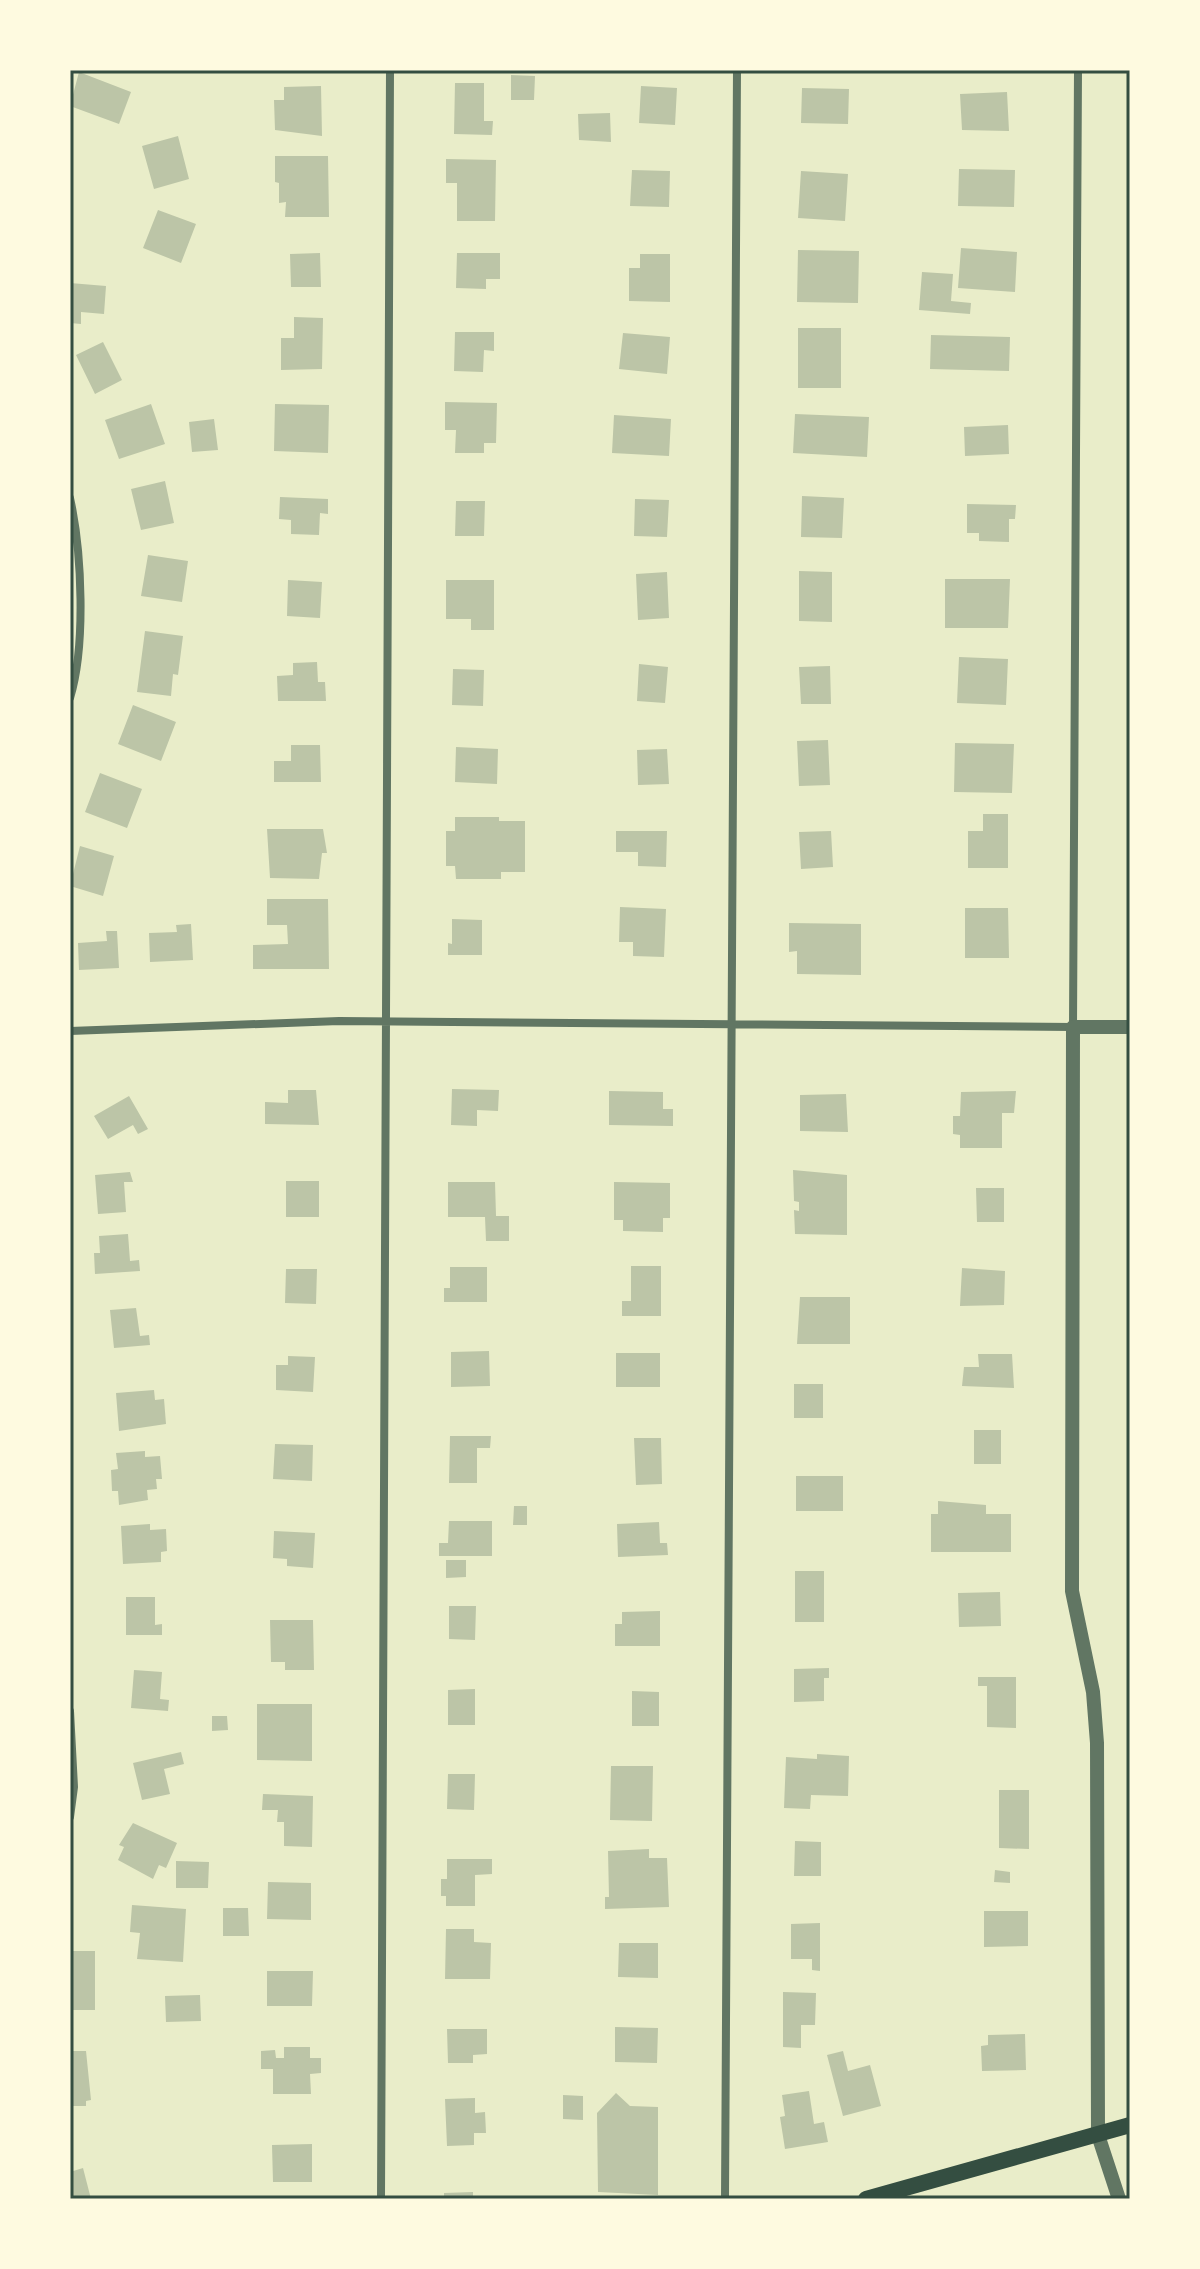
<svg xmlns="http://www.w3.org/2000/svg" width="1200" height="2269" viewBox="0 0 1200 2269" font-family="'IBM Plex Sans',sans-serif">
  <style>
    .building { fill: #bcc5a7 }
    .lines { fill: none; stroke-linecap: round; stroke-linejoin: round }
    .minor { stroke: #617663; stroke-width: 8 }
    .tertiary { stroke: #617663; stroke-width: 14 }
    .secondary { stroke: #344e41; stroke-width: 16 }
    .neatline { fill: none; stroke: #344e41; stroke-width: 3 }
  </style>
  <rect width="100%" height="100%" fill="#e9edc9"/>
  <!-- building -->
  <path class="building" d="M 79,72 L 131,92 L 119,124 L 70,106 Z
    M 511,75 L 535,76 L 534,100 L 511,100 Z
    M 455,83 L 484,83 L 484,121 L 493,121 L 492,135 L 454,134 Z
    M 321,86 L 322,136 L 275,130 L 274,100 L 284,100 L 284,87 Z
    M 641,86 L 677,88 L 675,125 L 639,123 Z
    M 802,88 L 849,89 L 848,124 L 801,123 Z
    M 1007,92 L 1009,131 L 962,130 L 960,94 Z
    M 610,113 L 611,142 L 579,140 L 578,114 Z
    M 178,136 L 189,179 L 154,189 L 142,146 Z
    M 275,156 L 328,156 L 329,217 L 285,217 L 286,202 L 279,203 L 279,183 L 275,182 Z
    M 446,159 L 496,160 L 495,221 L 457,221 L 457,183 L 446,183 Z
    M 959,169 L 1015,170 L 1014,207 L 958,206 Z
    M 632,170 L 670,171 L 669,207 L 630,206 Z
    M 801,171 L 848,174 L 845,221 L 798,218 Z
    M 158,210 L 196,224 L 181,263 L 143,248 Z
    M 961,248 L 1017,252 L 1015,292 L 958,288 Z
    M 798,250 L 859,251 L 858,303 L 797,302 Z
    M 320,253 L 321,287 L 291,287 L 290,254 Z
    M 457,253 L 500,253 L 500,279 L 486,279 L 486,289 L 456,288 Z
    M 640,254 L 670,254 L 670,302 L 629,301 L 629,268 L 640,268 Z
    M 922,272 L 953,274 L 951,301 L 971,303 L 970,314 L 919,310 Z
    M 70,283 L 106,286 L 104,314 L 81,312 L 81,324 L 70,323 Z
    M 294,317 L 323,318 L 322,369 L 281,370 L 281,338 L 294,338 Z
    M 798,328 L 841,328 L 841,388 L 798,388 Z
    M 455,332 L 494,332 L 494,351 L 484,350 L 483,372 L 454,371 Z
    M 623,333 L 670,337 L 667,374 L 619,369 Z
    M 931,335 L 1010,337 L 1009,371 L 930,369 Z
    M 103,342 L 122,380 L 95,394 L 76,355 Z
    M 445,402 L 497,403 L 496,443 L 484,443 L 484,453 L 455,453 L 456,430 L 445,430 Z
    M 151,404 L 165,444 L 119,459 L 105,420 Z
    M 275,404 L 329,405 L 328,453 L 274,451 Z
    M 795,414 L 869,417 L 867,457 L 793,453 Z
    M 614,415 L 671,419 L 669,456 L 612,453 Z
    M 214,419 L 218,450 L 192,452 L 189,422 Z
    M 1008,425 L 1009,454 L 965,456 L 964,427 Z
    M 165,481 L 174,523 L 141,530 L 131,489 Z
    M 802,496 L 844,498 L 842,538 L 801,537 Z
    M 280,497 L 328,499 L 328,514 L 320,513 L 319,535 L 291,534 L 291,520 L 279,519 Z
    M 635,499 L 669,500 L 667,537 L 634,536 Z
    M 456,501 L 485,501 L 484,536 L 455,536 Z
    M 967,504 L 1016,505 L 1015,519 L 1009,519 L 1009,542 L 979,541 L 979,533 L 967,533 Z
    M 148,555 L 188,561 L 182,602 L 141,596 Z
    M 799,571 L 832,572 L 832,622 L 799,621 Z
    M 667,572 L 669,618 L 638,620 L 636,574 Z
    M 945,579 L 1010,579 L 1008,628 L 945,628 Z
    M 288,580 L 322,582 L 320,618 L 287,616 Z
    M 446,580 L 494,580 L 494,630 L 471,630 L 471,619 L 446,619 Z
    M 145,631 L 183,636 L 178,675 L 173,674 L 171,696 L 137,692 Z
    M 959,657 L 1008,659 L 1006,705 L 957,703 Z
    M 317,662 L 318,682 L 325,682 L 326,701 L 278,701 L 277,676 L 293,675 L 293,663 Z
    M 639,664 L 668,667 L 665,703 L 637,701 Z
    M 830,666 L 831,704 L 801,704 L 799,667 Z
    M 453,669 L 484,670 L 483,706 L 452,705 Z
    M 133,705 L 176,722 L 161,761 L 118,744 Z
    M 828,740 L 830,785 L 799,786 L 797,741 Z
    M 955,743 L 1014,744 L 1012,793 L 954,792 Z
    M 291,745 L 320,745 L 321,782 L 274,782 L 274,761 L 291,761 Z
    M 456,747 L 498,749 L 497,784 L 455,782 Z
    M 667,749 L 669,784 L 638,785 L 637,750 Z
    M 100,773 L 142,789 L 127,828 L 85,812 Z
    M 983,814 L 1008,814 L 1008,868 L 968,868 L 968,831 L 983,831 Z
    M 455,817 L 499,817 L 499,821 L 525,821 L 525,872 L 501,872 L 501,879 L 456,879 L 455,866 L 446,866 L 446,831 L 455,831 Z
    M 267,829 L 323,829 L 327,853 L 322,853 L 319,879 L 270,878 Z
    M 616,831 L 667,831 L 666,867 L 638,866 L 638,852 L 616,852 Z
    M 831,831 L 833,867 L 801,869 L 799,832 Z
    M 80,846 L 114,856 L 103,896 L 70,886 Z
    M 267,899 L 328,899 L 329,969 L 253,969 L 253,945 L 288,944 L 287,925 L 267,925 Z
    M 620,907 L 666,909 L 664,957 L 633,956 L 633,942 L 619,942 Z
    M 965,908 L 1008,908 L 1009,958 L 965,958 Z
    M 452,919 L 482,920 L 482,955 L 448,955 L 448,943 L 452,944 Z
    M 789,923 L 861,924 L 861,975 L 797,974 L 797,951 L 789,952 Z
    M 191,924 L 193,960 L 150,962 L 149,933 L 177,932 L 176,925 Z
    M 106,931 L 117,931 L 119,968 L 79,970 L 78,943 L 107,941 Z
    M 452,1089 L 499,1090 L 498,1111 L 477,1110 L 477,1126 L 451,1125 Z
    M 288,1090 L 316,1090 L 319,1125 L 265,1124 L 265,1102 L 288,1103 Z
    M 609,1091 L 663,1092 L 663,1109 L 673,1109 L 673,1126 L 609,1125 Z
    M 1016,1091 L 1014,1113 L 1002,1113 L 1002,1148 L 960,1148 L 960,1135 L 953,1134 L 953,1116 L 960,1116 L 961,1092 Z
    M 846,1094 L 848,1132 L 800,1131 L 800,1095 Z
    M 129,1096 L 148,1129 L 138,1134 L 133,1125 L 108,1139 L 94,1116 Z
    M 793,1170 L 847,1175 L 847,1235 L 795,1234 L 794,1210 L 799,1211 L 799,1202 L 794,1201 Z
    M 130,1172 L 133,1182 L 124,1182 L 126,1212 L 98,1214 L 95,1175 Z
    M 286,1181 L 319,1181 L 319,1217 L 286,1217 Z
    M 448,1182 L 495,1182 L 496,1216 L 509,1216 L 509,1241 L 486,1241 L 485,1217 L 448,1217 Z
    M 614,1182 L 670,1183 L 670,1218 L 663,1218 L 663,1232 L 623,1231 L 623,1220 L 614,1220 Z
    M 976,1188 L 1004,1188 L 1004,1222 L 977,1222 Z
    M 128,1234 L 130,1261 L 139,1260 L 140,1271 L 95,1274 L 94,1253 L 100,1253 L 99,1236 Z
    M 631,1266 L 661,1266 L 661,1316 L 622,1316 L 622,1301 L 631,1301 Z
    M 450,1267 L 487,1267 L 487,1302 L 444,1302 L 444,1288 L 450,1288 Z
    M 962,1268 L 1005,1271 L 1004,1305 L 960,1306 Z
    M 286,1269 L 317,1269 L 316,1304 L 285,1303 Z
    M 800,1297 L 850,1297 L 850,1344 L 797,1344 Z
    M 136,1308 L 140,1336 L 149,1335 L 150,1345 L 114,1348 L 110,1310 Z
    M 489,1351 L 490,1386 L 451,1387 L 451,1352 Z
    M 616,1353 L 660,1353 L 660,1387 L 616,1387 Z
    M 978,1354 L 1012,1354 L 1014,1388 L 962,1386 L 964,1367 L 979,1367 Z
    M 288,1356 L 315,1357 L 313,1392 L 276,1390 L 276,1365 L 288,1365 Z
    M 794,1384 L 823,1384 L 823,1418 L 794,1418 Z
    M 154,1390 L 155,1400 L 164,1399 L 166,1424 L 119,1431 L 116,1393 Z
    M 974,1430 L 1001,1430 L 1001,1464 L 974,1464 Z
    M 450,1436 L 491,1436 L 490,1448 L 477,1448 L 477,1483 L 449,1483 Z
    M 634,1438 L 661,1438 L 662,1484 L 636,1485 Z
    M 275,1444 L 313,1445 L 312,1481 L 273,1479 Z
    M 145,1451 L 145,1457 L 160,1456 L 162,1479 L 156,1479 L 157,1489 L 147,1490 L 148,1500 L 119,1505 L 118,1491 L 112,1491 L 111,1470 L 118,1469 L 116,1453 Z
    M 796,1476 L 843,1476 L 843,1511 L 796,1511 Z
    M 938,1501 L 986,1505 L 986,1514 L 1011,1514 L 1011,1552 L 931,1552 L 931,1514 L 938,1514 Z
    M 514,1506 L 527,1506 L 527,1525 L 513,1525 Z
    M 449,1521 L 492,1521 L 492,1556 L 439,1556 L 439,1543 L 448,1543 Z
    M 659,1522 L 660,1543 L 667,1543 L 668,1555 L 618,1557 L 617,1524 Z
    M 150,1524 L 150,1530 L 166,1529 L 167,1551 L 161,1552 L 161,1562 L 123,1564 L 121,1526 Z
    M 274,1531 L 315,1533 L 313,1568 L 287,1566 L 287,1559 L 273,1558 Z
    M 446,1560 L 466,1560 L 466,1577 L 446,1578 Z
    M 795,1571 L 824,1571 L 824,1622 L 795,1622 Z
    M 1000,1592 L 1001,1626 L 959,1627 L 958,1593 Z
    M 126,1597 L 155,1597 L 155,1625 L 162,1624 L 162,1635 L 126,1635 Z
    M 449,1606 L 476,1606 L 475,1640 L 449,1639 Z
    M 660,1611 L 660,1646 L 615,1646 L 615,1624 L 622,1624 L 622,1612 Z
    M 270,1620 L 313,1620 L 314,1670 L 285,1670 L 285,1662 L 271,1662 Z
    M 829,1668 L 829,1678 L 824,1678 L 824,1701 L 794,1702 L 794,1669 Z
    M 134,1670 L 162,1672 L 160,1699 L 169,1700 L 168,1711 L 131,1708 Z
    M 978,1677 L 1016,1677 L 1016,1728 L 987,1727 L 987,1686 L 978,1686 Z
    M 475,1689 L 475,1725 L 448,1725 L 448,1690 Z
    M 632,1691 L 659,1692 L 659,1726 L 632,1726 Z
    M 257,1704 L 312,1704 L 312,1761 L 257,1760 Z
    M 212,1716 L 227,1716 L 228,1730 L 212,1731 Z
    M 181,1752 L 184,1764 L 164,1769 L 170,1794 L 142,1800 L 133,1763 Z
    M 817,1754 L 849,1756 L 848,1796 L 811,1795 L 810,1809 L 784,1808 L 786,1757 L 817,1759 Z
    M 611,1766 L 653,1766 L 652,1821 L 610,1820 Z
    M 448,1774 L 475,1774 L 474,1810 L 447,1809 Z
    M 999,1790 L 1029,1790 L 1029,1849 L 999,1848 Z
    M 263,1794 L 313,1796 L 312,1847 L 284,1846 L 284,1822 L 277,1822 L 278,1810 L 262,1810 Z
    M 133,1823 L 177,1843 L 166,1868 L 159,1865 L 153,1879 L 118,1860 L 124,1847 L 119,1845 Z
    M 795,1841 L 821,1842 L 821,1876 L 794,1876 Z
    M 649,1849 L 649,1858 L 667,1858 L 669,1907 L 605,1909 L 605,1897 L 609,1897 L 608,1851 Z
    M 447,1859 L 492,1859 L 492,1874 L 475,1875 L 475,1906 L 446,1906 L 446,1896 L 441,1896 L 441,1879 L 447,1879 Z
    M 176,1861 L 209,1862 L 208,1888 L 176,1888 Z
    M 995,1870 L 1010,1872 L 1010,1883 L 994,1882 Z
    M 268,1882 L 311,1883 L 311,1920 L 267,1919 Z
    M 132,1905 L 186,1909 L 183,1962 L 137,1959 L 140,1933 L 130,1932 Z
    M 223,1908 L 248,1908 L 249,1936 L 223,1936 Z
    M 984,1911 L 1028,1911 L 1028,1946 L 984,1947 Z
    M 820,1923 L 820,1971 L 812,1970 L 812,1959 L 791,1959 L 791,1924 Z
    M 446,1929 L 474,1929 L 474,1942 L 491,1943 L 490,1979 L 445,1979 Z
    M 619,1943 L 658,1943 L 658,1978 L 618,1977 Z
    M 70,1951 L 95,1951 L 95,2010 L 70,2010 Z
    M 267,1971 L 313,1971 L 312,2006 L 267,2006 Z
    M 783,1992 L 816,1993 L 815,2025 L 801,2025 L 801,2048 L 783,2047 Z
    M 200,1995 L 201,2021 L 166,2022 L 165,1996 Z
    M 615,2027 L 658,2028 L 657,2063 L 615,2062 Z
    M 447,2029 L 487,2029 L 487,2054 L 473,2055 L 473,2063 L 448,2063 Z
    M 1025,2034 L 1026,2070 L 982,2071 L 981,2046 L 988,2045 L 988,2035 Z
    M 284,2047 L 310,2047 L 310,2058 L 321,2058 L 321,2073 L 310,2074 L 311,2094 L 273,2094 L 273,2069 L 261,2069 L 261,2051 L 275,2050 L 276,2058 L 284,2058 Z
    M 70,2051 L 86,2051 L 91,2100 L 86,2101 L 86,2106 L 70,2106 Z
    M 843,2051 L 848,2071 L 870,2065 L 881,2106 L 843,2116 L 827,2055 Z
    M 809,2091 L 814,2124 L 824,2122 L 828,2142 L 785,2149 L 780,2117 L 785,2116 L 782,2095 Z
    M 616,2093 L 630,2106 L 658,2107 L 658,2195 L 598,2192 L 597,2113 Z
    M 563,2095 L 583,2096 L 583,2120 L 563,2119 Z
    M 475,2098 L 475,2113 L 485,2112 L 486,2133 L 474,2133 L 474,2145 L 447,2146 L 445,2099 Z
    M 312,2144 L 312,2182 L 273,2182 L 272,2145 Z
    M 83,2168 L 91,2199 L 70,2199 L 70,2172 Z
    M 473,2192 L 473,2199 L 444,2199 L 444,2193 Z"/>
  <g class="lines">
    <!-- minor -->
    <path class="minor" d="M 70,498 C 82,552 86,646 70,698
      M 70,1031 L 339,1021 L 1073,1027 L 1078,70
      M 70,1711 L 74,1787 L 70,1817
      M 381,2199 L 390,70
      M 725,2199 L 737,70"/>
    <!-- tertiary -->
    <path class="tertiary" d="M 1119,2199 L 1098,2135 L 1097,1743 L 1093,1692 L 1072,1591 L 1073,1027 L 1130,1027"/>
    <!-- secondary -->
    <path class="secondary" d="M 866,2199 L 1130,2125"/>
  </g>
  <!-- border -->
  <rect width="1200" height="2269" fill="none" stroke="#fefae0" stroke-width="144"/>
  <rect x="72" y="72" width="1056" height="2125" class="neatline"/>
</svg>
